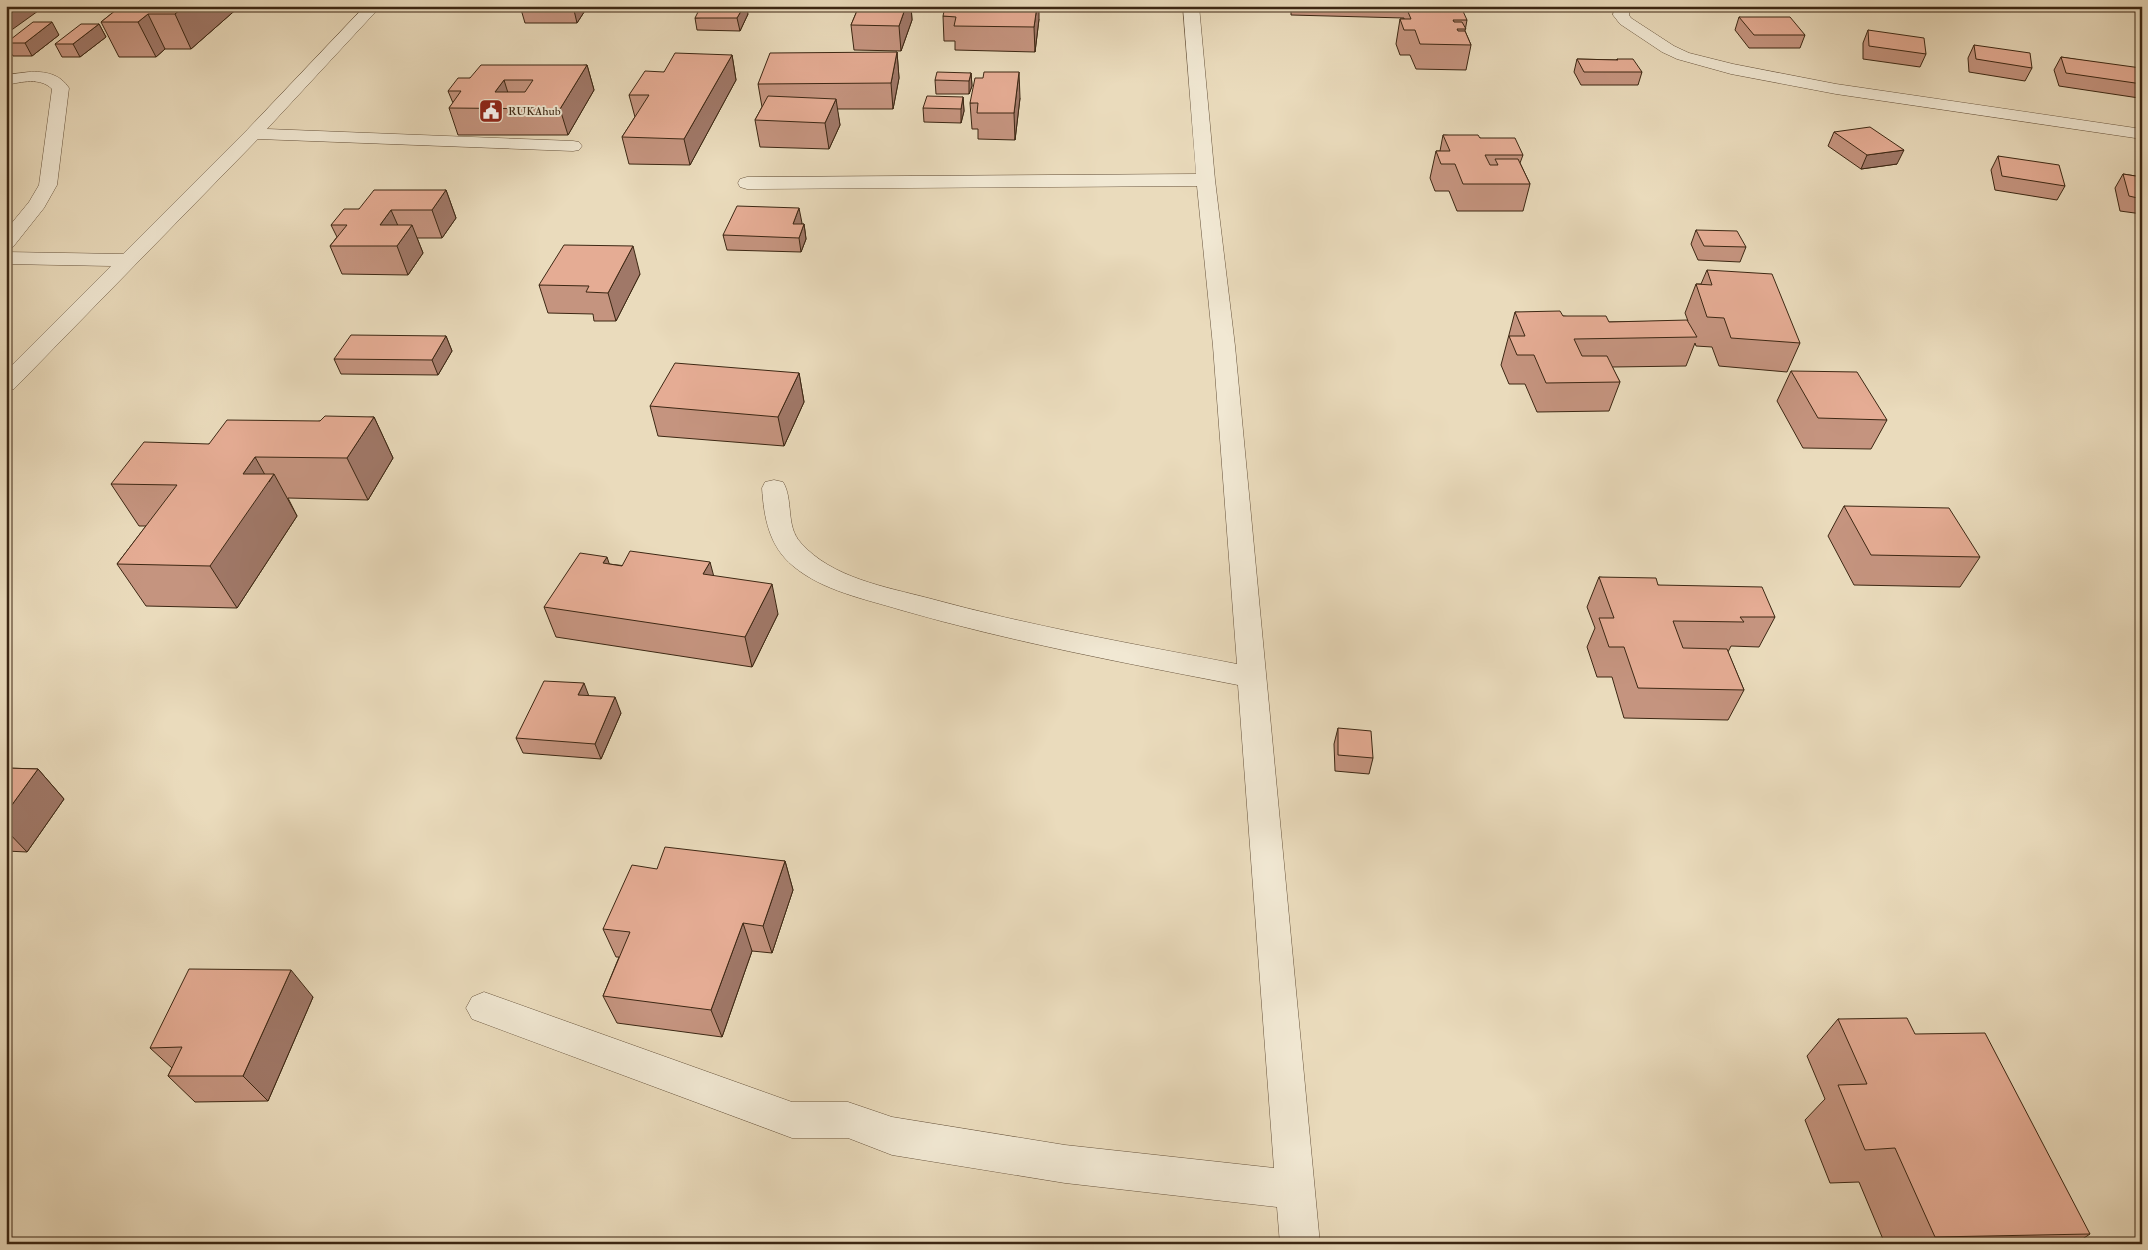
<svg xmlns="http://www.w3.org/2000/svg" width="2148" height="1250" viewBox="0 0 2148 1250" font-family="'IM FELL Double Pica',serif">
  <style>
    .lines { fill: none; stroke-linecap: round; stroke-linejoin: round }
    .minor-casing { stroke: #68543d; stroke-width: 1 }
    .minor { fill: #f1e8d3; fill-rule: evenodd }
    .wall { fill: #c5947f; stroke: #3c2713 }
    .shaded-wall { fill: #a07868; stroke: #3c2713 }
    .building { fill: #e5ac94; stroke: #3c2713; fill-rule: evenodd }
    .labels { text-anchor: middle; stroke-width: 4; stroke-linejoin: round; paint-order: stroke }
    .far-poi-label { font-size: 12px; fill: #3c2713; stroke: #f1e8d3; text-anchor: start }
  </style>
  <rect width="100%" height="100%" fill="#eadbbc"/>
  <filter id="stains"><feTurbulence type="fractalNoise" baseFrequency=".004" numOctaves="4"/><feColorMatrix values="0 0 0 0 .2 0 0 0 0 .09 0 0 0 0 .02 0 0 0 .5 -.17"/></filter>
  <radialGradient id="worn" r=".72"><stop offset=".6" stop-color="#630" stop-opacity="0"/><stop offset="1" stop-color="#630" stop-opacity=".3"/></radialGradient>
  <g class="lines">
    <defs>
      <path id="minor" d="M 365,6 L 381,6 L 267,129 L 573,141 L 579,142 L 582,146 L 579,150 L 573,151 L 258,139 L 14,389 L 6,391 L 6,371 L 111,266 L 6,264 L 6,252 L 123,254 L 247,130 Z
        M 1183,6 L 1199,6 L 1215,180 L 1235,346 L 1320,1244 L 1280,1244 L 1277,1207 L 1065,1183 L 892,1155 L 848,1138 L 792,1138 L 472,1019 L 466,1008 L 472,997 L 484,992 L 792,1102 L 848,1102 L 892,1117 L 1065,1145 L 1274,1168 L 1238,685 C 1125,663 1012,642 901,610 C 865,599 823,591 793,566 C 769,546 764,518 762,488 L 765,482 L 774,480 L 783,482 C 794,500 785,526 801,543 C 832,578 886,587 928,598 C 1030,626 1134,644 1237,664 L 1213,346 L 1197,186 L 747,189 L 740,187 L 738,183 L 740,179 L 747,177 L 1196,174 Z
        M 1615,6 L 1631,6 L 1629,15 L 1631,18 L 1674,46 L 1689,53 L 1733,64 L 1836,84 L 2142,129 L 2142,139 L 1836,94 L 1731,74 L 1677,59 L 1662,52 L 1620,24 L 1613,15 Z
        M 29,72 C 45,71 60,74 69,88 L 57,185 L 44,208 L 13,247 L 6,249 L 6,230 L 29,202 L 39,185 L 52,89 C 40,77 22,82 6,85 L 6,75 Z"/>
    </defs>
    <!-- minor casing -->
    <use href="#minor" class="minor-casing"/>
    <!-- minor -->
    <use href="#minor" class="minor"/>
  </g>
  <!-- wall -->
  <path class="wall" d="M 121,6 L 240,6 L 191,49 L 165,49 L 156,57 L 119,57 L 101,22 Z
    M 520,6 L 585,6 L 586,9 L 577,23 L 525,23 Z
    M 859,6 L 911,6 L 912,20 L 901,51 L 854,50 L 851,25 Z
    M 1291,6 L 1421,6 L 1420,7 L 1467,20 L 1465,31 L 1471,45 L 1466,70 L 1416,69 L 1410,55 L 1400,55 L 1396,44 L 1400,19 L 1404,19 L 1404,18 L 1291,15 Z
    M 748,14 L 740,31 L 697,30 L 695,18 Z
    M 943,16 L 1039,19 L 1035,52 L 955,50 L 955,41 L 944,41 Z
    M 1739,17 L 1805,35 L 1800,48 L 1749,48 L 1735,30 Z
    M 99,24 L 106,37 L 80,57 L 62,57 L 55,44 Z
    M 1868,30 L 1926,54 L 1920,67 L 1863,59 L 1863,43 Z
    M 59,35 L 32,56 L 13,56 L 6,44 L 6,42 Z
    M 1974,45 L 2032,68 L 2025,81 L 1969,72 L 1968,58 Z
    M 897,52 L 899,78 L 893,109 L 837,109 L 840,125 L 829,149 L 760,147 L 755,120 L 762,107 L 758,84 Z
    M 732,55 L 736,80 L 690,165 L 629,164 L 622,137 L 635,117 L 629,95 L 664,72 Z
    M 2061,57 L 2142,70 L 2142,93 L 2139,98 L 2059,86 L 2054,70 Z
    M 1577,59 L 1616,60 L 1617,59 L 1642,72 L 1638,85 L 1581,85 L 1574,72 Z
    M 587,65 L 594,90 L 568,135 L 458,135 L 449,108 L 453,103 L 448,91 L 470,78 Z
    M 971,73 L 972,86 L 969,94 L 936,94 L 935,80 Z
    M 963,97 L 964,111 L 961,123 L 924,122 L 923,108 Z
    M 1020,98 L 1015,140 L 978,139 L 978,129 L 972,129 L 970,103 Z
    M 1834,132 L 1897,164 L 1861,169 L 1828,146 Z
    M 1443,135 L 1480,138 L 1523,155 L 1520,163 L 1530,184 L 1523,211 L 1457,211 L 1449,191 L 1435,191 L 1430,178 L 1436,151 L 1440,151 Z
    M 1998,156 L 2065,186 L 2057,200 L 1995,190 L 1991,170 Z
    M 2123,174 L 2142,177 L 2142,214 L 2120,211 L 2115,188 Z
    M 446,190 L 456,218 L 442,238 L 417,238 L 423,253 L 408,275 L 342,274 L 330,246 L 337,237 L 331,225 L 359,209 Z
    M 802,223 L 801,224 L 804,224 L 806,239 L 801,252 L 727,250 L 723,235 Z
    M 1696,230 L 1746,247 L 1740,262 L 1698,260 L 1691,244 Z
    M 1707,270 L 1800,343 L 1787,372 L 1719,366 L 1712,347 L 1696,346 L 1695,343 L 1686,366 L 1612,367 L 1620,382 L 1609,411 L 1537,412 L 1525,384 L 1509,384 L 1501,365 L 1515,312 L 1563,316 L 1609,322 L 1688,321 L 1685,313 L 1696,284 L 1701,284 Z
    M 640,274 L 616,321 L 594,321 L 593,314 L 548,313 L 539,285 Z
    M 446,336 L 452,351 L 438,375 L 341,374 L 334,359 Z
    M 1791,371 L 1887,420 L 1871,449 L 1803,448 L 1777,401 Z
    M 799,373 L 804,402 L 784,446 L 658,436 L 650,406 Z
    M 374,417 L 393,458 L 368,500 L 288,498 L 297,516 L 237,608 L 146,606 L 117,564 L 146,526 L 139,526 L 111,484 L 209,444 L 320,421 Z
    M 1844,506 L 1980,557 L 1960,587 L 1854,585 L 1828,536 Z
    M 609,564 L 713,576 L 778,614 L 752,667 L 556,637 L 544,607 Z
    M 1599,577 L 1658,585 L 1775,617 L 1759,647 L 1731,646 L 1728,652 L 1744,690 L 1728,720 L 1624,718 L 1612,677 L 1597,677 L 1587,647 L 1595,628 L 1587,607 Z
    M 621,713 L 601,759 L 523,753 L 516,738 Z
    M 1338,728 L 1373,758 L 1369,774 L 1335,771 L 1334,744 Z
    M 6,768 L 38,769 L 64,799 L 27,852 L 6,851 Z
    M 785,861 L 793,890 L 772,953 L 752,951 L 722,1037 L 617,1023 L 603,996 L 619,957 L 616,957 L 603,929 L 657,869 Z
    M 313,997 L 268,1101 L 195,1102 L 168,1076 L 172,1068 L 150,1048 Z
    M 1838,1019 L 1915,1034 L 2090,1234 L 2075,1244 L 1885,1244 L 1859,1182 L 1830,1183 L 1805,1120 L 1825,1099 L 1807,1056 Z"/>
  <!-- shaded-wall -->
  <path class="shaded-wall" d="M 6,6 L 45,6 L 6,34 Z
    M 184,6 L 240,6 L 191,49 L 175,14 Z
    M 573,6 L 585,6 L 586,9 L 577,23 Z
    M 744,6 L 747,6 L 748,14 L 740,31 L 737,18 Z
    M 906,6 L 911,6 L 912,20 L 901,51 L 899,26 Z
    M 1037,6 L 1039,6 L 1039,19 L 1035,52 L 1034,27 Z
    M 148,14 L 165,49 L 156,57 L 138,22 Z
    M 52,22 L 59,35 L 32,56 L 25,43 Z
    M 99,24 L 106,37 L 80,57 L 73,44 Z
    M 897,52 L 899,78 L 893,109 L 891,83 Z
    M 732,55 L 736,80 L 690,165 L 684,139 Z
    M 587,65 L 594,90 L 568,135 L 560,109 Z
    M 1019,72 L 1020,98 L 1015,140 L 1014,113 Z
    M 971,73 L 972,86 L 969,94 L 969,81 Z
    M 504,80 L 512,106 L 495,92 Z
    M 963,97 L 964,111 L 961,123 L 961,109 Z
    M 836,99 L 840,125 L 829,149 L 825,123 Z
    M 1904,150 L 1897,164 L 1861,169 L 1867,155 Z
    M 446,190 L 456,218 L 442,238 L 432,210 Z
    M 799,208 L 802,223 L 795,238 L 793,224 Z
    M 391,210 L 403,237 L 380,225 Z
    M 804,224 L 806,239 L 801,252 L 799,238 Z
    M 412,225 L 423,253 L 408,275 L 397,246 Z
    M 633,246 L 640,274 L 616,321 L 608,293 Z
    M 446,336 L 452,351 L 438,375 L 432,360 Z
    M 799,373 L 804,402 L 784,446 L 778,417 Z
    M 374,417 L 393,458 L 368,500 L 347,458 Z
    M 255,457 L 269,482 L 274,474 L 297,516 L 237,608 L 210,566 L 243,474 Z
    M 607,557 L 617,587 L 603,563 Z
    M 710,562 L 718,592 L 703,574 Z
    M 772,584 L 778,614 L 752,667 L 745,637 Z
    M 584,683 L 590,699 L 578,695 Z
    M 615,697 L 621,713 L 601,759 L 595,744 Z
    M 38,769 L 64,799 L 27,852 L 6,830 L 6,813 Z
    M 785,861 L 793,890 L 772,953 L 763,926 Z
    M 743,923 L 752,951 L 722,1037 L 711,1010 Z
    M 291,970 L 313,997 L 268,1101 L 243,1076 Z"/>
  <!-- building -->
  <path class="building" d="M 121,6 L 184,6 L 175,14 L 148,14 L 138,22 L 101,22 Z
    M 701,6 L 744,6 L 737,18 L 695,18 Z
    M 859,6 L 906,6 L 899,26 L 851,25 Z
    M 1037,6 L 1034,27 L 954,26 L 956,17 L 943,16 L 945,7 Z
    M 1406,7 L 1462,9 L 1467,20 L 1453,20 L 1454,22 L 1462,22 L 1466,29 L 1457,29 L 1458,31 L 1465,31 L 1471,45 L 1420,44 L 1415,30 L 1404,30 L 1400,19 L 1411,19 Z
    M 1739,17 L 1790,17 L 1805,35 L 1754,35 Z
    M 33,22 L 52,22 L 25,43 L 6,43 Z
    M 81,24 L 99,24 L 73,44 L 55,44 Z
    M 1868,30 L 1924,38 L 1926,54 L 1869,46 Z
    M 1974,45 L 2030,53 L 2032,68 L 1976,59 Z
    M 897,52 L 891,83 L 758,84 L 770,53 Z
    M 675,53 L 732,55 L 684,139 L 622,137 L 649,95 L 629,95 L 645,71 L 664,72 Z
    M 2061,57 L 2141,68 L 2142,70 L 2142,84 L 2066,73 Z
    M 1577,59 L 1618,60 L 1617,59 L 1633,59 L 1642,72 L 1584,72 Z
    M 481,65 L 587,65 L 560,109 L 449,108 L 461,91 L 448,91 L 458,78 L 470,78 ZM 504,80 L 533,80 L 525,92 L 495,92 Z
    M 937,72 L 971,73 L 969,81 L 935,80 Z
    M 984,72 L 1019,72 L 1014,113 L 977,113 L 978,103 L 970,103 L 975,78 L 983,78 Z
    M 768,96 L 836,99 L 825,123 L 755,120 Z
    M 927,96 L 963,97 L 961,109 L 923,108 Z
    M 1870,127 L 1904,150 L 1867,155 L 1834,132 Z
    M 1443,135 L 1478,135 L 1480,138 L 1515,138 L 1523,155 L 1485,155 L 1490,165 L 1498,165 L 1495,159 L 1518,159 L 1530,184 L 1463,184 L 1455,164 L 1441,164 L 1436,151 L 1450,151 Z
    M 1998,156 L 2059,165 L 2065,186 L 2002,176 Z
    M 2123,174 L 2142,177 L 2142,199 L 2129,196 Z
    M 374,190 L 446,190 L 432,210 L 391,210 L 380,225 L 412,225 L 397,246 L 330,246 L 347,225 L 331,225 L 344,209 L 359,209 Z
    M 737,206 L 799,208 L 793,224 L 804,224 L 799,238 L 723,235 Z
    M 1696,230 L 1737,231 L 1746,247 L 1704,246 Z
    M 564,245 L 633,246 L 608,293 L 586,292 L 589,286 L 539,285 Z
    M 1707,270 L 1772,274 L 1800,343 L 1731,338 L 1724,318 L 1707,317 L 1696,284 L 1712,285 Z
    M 1560,311 L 1563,316 L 1606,316 L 1609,322 L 1687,320 L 1697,337 L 1574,339 L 1582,356 L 1607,356 L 1620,382 L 1546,383 L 1534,355 L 1517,355 L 1509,336 L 1525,336 L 1515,312 Z
    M 351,335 L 446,336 L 432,360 L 334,359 Z
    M 675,363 L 799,373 L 778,417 L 650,406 Z
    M 1791,371 L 1857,372 L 1887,420 L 1818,418 Z
    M 325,416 L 374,417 L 347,458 L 255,457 L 243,474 L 274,474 L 210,566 L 117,564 L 177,485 L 111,484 L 144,442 L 209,444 L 227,420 L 320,421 Z
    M 1844,506 L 1949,508 L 1980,557 L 1871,555 Z
    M 630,551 L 710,562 L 703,574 L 772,584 L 745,637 L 544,607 L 580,553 L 607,557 L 603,563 L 622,566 Z
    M 1599,577 L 1656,578 L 1658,585 L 1762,587 L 1775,617 L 1740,617 L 1744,622 L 1673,621 L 1683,648 L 1727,649 L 1744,690 L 1638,688 L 1624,647 L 1609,647 L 1599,618 L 1614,618 Z
    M 544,681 L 584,683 L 578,695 L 615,697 L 595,744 L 516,738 Z
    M 1338,728 L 1371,731 L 1373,758 L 1338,755 Z
    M 6,768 L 38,769 L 6,813 Z
    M 665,847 L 785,861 L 763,926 L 743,923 L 711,1010 L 603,996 L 630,932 L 603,929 L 632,865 L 657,869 Z
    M 189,969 L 291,970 L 243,1076 L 168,1076 L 182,1047 L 150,1048 Z
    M 1907,1018 L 1915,1034 L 1985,1033 L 2090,1234 L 1935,1237 L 1895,1148 L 1865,1150 L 1838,1085 L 1867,1084 L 1838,1019 Z"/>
  <!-- icons -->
  <defs>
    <symbol id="civic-square" viewBox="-11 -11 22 22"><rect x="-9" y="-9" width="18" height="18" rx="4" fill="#8f2418" stroke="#f1e8d3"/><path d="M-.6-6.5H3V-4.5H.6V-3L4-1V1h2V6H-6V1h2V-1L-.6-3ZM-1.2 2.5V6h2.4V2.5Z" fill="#fff"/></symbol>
  </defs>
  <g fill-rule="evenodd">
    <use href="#civic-square" x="477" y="97" width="28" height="28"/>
  </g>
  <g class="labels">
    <!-- far-poi labels -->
    <g class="far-poi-label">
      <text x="508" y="115">RUKAhub</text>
    </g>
  </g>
  <!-- margin -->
  <rect width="2148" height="1250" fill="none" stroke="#eadbbc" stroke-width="25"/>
  <rect x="8" y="8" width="2133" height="1235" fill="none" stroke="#3c2713" stroke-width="2.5"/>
  <rect x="12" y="12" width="2123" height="1225" fill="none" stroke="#3c2713"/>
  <rect width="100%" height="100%" filter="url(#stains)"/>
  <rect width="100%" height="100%" fill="url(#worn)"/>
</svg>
